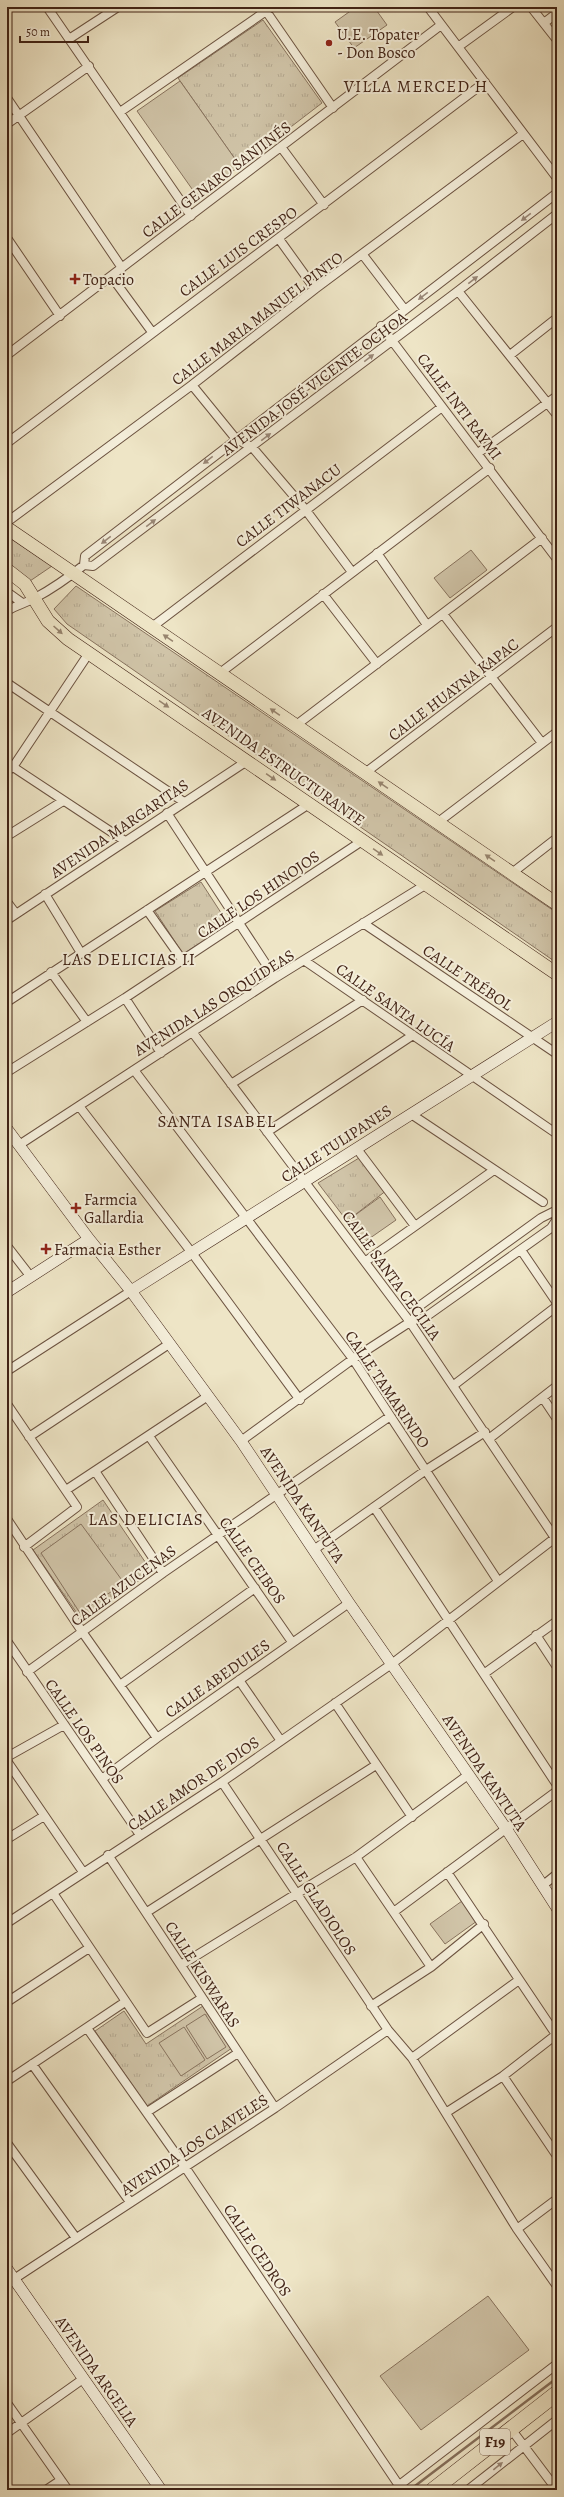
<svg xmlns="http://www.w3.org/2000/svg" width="564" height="2497" viewBox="0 0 564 2497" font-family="Alegreya,serif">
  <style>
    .grass { fill: url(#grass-tufts); stroke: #88735e }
    .pitch { fill: #d0c4a8; stroke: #88735e }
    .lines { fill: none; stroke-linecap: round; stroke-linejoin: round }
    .stream { stroke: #856f5b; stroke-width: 2.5 }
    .street-casing { stroke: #6c5341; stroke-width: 10 }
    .secondary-casing { stroke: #402215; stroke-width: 12 }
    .primary-casing { stroke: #402215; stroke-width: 14 }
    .highway-casing { stroke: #402215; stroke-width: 16 }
    .street { stroke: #f4eeda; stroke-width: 8 }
    .secondary { stroke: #f4eeda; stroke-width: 11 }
    .primary { stroke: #eee5c6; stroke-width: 13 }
    .highway { stroke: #eee5c6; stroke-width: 15 }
    .oneway { fill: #9a8878 }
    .oneway2 { fill: #97846e }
    .poi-dot { fill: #8f2418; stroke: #f4eeda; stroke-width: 1.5 }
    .labels { text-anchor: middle; stroke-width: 4; stroke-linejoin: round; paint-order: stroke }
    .shield { fill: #f4eeda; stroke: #765f50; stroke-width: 1 }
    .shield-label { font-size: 15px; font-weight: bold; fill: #402215 }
    .poi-label { font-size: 16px; fill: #402215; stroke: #f4eeda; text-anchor: start }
    .street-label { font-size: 16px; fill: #402215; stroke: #f4eeda }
    .neighbourhood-label { font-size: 17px; letter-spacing: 1px; fill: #402215; stroke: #f4eeda }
  </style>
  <defs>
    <pattern id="grass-tufts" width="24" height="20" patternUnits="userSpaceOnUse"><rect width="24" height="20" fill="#d0c4a8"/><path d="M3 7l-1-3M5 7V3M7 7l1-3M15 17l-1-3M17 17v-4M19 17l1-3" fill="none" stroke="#b4a890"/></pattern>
  </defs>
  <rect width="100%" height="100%" fill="#eee5c6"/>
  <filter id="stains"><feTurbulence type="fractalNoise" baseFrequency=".005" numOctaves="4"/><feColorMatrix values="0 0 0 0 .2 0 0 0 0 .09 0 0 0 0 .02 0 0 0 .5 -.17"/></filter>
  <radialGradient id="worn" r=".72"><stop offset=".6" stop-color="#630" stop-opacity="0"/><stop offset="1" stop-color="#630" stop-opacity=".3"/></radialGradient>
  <!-- grass -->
  <path class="grass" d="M 263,20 L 322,103 L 240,166 L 178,78 Z
    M 7,536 L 52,566 L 30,581 L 7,565 Z
    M 76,586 L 557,913 L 557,963 L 67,624 L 54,609 Z
    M 201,882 L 229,925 L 183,954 L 155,911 Z
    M 359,1158 L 387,1190 L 347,1221 L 318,1183 Z
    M 103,1500 L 152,1572 L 81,1619 L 33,1550 Z
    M 203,2006 L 232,2048 L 147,2106 L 95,2031 L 124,2011 L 146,2044 Z"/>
  <!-- pitch -->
  <path class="pitch" d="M 356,7 L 374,7 L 387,25 L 354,48 L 335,22 Z
    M 180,81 L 240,166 L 197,196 L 137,111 Z
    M 471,550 L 487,570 L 450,598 L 434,578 Z
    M 380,1197 L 396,1220 L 363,1243 L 347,1221 Z
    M 81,1524 L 124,1583 L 80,1613 L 41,1553 Z
    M 462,1901 L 477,1921 L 445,1944 L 430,1924 Z
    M 205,2014 L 226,2047 L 207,2059 L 186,2026 Z
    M 184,2027 L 205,2060 L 181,2076 L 159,2043 Z
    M 488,2296 L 529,2350 L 421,2430 L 380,2376 Z"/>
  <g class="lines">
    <!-- stream -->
    <path class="stream" d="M 411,2489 L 557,2378"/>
    <defs>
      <path id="street" d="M 47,7 L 191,216
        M 428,7 L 557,178
        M 531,7 L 557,40
        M 266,11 L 333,108
        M 544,23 L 557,13
        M 69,39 L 118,7
        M 458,47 L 513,7
        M 7,98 L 122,268
        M 120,112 L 272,7
        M 7,124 L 89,66
        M 281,147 L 324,205
        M 7,238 L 60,316
        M 279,239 L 315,289
        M 363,255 L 405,310
        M 111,276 L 152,332
        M 458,291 L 557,415
        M 381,326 L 557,559
        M 7,355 L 441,25
        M 510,355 L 557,318
        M 192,385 L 236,439 L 252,447 L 305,509 L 352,572
        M 7,443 L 485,82
        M 478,453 L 557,396
        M 7,522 L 192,385 L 315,289 L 523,134
        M 377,553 L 427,625
        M 84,565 L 93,566 L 458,291 L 557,214
        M 7,592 L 21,602
        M 323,594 L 377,664
        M 7,611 C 16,605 26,603 35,598 C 52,589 69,577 84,565 L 85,556 L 557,193
        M 443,614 L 542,743
        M 152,627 L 442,407
        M 220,673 L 490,468
        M 7,683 L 184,802
        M 295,726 L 542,538
        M 7,763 L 125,841
        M 7,771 L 13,767 L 89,653
        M 365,773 L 557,627
        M 167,813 L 275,978
        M 437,823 L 557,732
        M 7,836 L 63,801
        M 512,873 L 557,838
        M 45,894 L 81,953
        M 7,902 L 16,914
        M 147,910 L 183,961
        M 7,920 L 247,761
        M 363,923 L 557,1054
        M 305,961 L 557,1134
        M 51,972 L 87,1022
        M 125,998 L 161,1053
        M 7,1002 L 309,804
        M 193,1033 L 410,1322 L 557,1541
        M 134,1070 L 353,1359 L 498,1581
        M 7,1072 L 125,998 L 362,841
        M 231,1084 L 363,1000
        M 79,1106 L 192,1253 L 300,1400
        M 411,1114 L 543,1202
        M 267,1132 L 413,1035
        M 19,1145 L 275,978 L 425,885
        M 357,1149 L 415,1226
        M 7,1246 L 31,1277
        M 521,1250 L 557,1303
        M 366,1261 L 494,1170
        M 414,1319 L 420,1320 L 427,1316 L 551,1228 L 557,1219
        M 7,1371 L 131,1291
        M 454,1385 L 557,1306
        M 543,1398 L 557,1419
        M 7,1404 L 77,1507 L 24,1547
        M 149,1436 L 292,1642
        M 29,1437 L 169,1344
        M 490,1438 L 557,1386
        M 241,1441 L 353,1359 L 410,1322 L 414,1319 L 418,1307 L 541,1218 L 557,1210
        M 95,1471 L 163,1573
        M 66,1490 L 208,1396
        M 374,1507 L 557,1785
        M 7,1519 L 83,1633 L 157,1738
        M 315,1549 L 426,1470 L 485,1432
        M 536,1635 L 557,1667
        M 7,1641 L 140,1835
        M 27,1672 L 163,1573 L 389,1417
        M 485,1673 L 557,1621
        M 239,1680 L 281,1741
        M 120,1685 L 255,1588
        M 335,1703 L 412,1817
        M 7,1757 L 64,1725
        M 7,1761 L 83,1872
        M 102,1779 L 157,1738 L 349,1603
        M 222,1782 L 388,2030 L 412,2058 L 517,2229 L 557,2286
        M 7,1839 L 44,1816
        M 108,1855 L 275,2108
        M 356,1857 L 431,1967
        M 447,1872 L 557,2036
        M 542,1886 L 557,1874
        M 53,1893 L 147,2033 L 202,1998
        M 395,1911 L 557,1791
        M 147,1912 L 376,1765
        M 7,1923 L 222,1782 L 393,1663 L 555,1538
        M 181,1965 L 356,1857 L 468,1775
        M 7,2002 L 89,1948
        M 371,2006 L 431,1967 L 484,1924
        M 87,2028 L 185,2167 L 402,2490
        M 412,2058 L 519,1980
        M 32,2064 L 130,2202
        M 503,2076 L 557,2156
        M 7,2081 L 125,2002
        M 147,2112 L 238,2053
        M 447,2112 L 503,2076 L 557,2034
        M 7,2143 L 76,2238
        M 517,2229 L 557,2199
        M 14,2279 L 275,2108 L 388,2030
        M 7,2403 L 68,2490
        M 511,2429 L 557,2490
        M 7,2433 L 83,2379
        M 46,2490 L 61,2480
        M 393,2490 L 557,2364
        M 468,2490 L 557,2420"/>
      <path id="secondary" d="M 7,1129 L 89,1239 L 131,1291 L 241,1441 L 349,1603 L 507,1830 L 557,1908
        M 131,1291 L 557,1022
        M 7,1292 L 89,1239
        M 7,2269 L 161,2490"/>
      <path id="primary" d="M 7,528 L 557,904
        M 7,570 L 25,584 L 48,621 L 68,639 L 557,974"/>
      <path id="highway" d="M 433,2490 L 557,2393"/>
    </defs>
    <!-- street casing -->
    <use href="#street" class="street-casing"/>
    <!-- secondary casing -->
    <use href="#secondary" class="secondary-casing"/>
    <!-- primary casing -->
    <use href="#primary" class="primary-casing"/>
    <!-- highway casing -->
    <use href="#highway" class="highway-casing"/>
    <!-- street -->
    <use href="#street" class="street"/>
    <!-- secondary -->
    <use href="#secondary" class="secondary"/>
    <!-- primary -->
    <use href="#primary" class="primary"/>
    <!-- highway -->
    <use href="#highway" class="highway"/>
  </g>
  <!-- one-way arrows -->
  <defs><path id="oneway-solid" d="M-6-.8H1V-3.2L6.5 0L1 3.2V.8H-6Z"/></defs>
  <g class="oneway">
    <use href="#oneway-solid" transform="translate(526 217) rotate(143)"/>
    <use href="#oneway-solid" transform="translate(473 280) rotate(-38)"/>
    <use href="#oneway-solid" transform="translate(423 296) rotate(143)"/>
    <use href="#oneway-solid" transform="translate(369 358) rotate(-37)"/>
    <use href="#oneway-solid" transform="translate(266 437) rotate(-37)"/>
    <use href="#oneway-solid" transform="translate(208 460) rotate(142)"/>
    <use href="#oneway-solid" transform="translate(151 523) rotate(-37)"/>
    <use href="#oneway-solid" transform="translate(106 540) rotate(142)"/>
    <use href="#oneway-solid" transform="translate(498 2466) rotate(-39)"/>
  </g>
  <g class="oneway2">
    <use href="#oneway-solid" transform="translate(58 630) rotate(42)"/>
    <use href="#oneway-solid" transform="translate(168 638) rotate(-146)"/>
    <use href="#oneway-solid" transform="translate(164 704) rotate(34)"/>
    <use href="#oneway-solid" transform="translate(275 712) rotate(-145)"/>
    <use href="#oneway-solid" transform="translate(271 777) rotate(35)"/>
    <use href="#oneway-solid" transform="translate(383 785) rotate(-146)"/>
    <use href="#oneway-solid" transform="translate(378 852) rotate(35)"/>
    <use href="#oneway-solid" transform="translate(490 858) rotate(-146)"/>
  </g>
  <!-- markers -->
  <g class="poi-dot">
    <circle cx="329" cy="43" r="4"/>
    <path d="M73 273h4v4h4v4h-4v4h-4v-4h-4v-4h4z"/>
    <path d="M74 1202h4v4h4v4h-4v4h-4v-4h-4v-4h4z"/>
    <path d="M44 1243h4v4h4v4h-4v4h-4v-4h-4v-4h4z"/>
  </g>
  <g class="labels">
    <!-- shield labels -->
    <rect class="shield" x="480" y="2429" width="30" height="26" rx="3"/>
    <g class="shield-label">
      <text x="495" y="2447">F19</text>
    </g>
    <!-- poi labels -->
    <g class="poi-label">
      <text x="337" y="40">U.E. Topater<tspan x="337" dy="18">- Don Bosco</tspan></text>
      <text x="83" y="285">Topacio</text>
      <text x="84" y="1205">Farmcia<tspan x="84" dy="18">Gallardia</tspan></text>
      <text x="54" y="1255">Farmacia Esther</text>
    </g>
    <!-- street labels -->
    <g class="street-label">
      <text transform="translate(216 179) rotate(-37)" y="6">CALLE GENARO SANJINÉS</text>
      <text transform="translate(238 251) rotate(-36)" y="6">CALLE LUIS CRESPO</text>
      <text transform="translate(257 318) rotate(-37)" y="6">CALLE MARIA MANUEL PINTO</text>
      <text transform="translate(314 383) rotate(-37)" y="6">AVENIDA JOSÉ VICENTE OCHOA</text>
      <text transform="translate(460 406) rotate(53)" y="6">CALLE INTI RAYMI</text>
      <text transform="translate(288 505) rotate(-37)" y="6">CALLE TIWANACU</text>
      <text transform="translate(453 689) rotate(-37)" y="6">CALLE HUAYNA KAPAC</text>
      <text transform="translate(284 766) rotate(35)" y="6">AVENIDA ESTRUCTURANTE</text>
      <text transform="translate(119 828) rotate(-34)" y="6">AVENIDA MARGARITAS</text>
      <text transform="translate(258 894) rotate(-34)" y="6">CALLE LOS HINOJOS</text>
      <text transform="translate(468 977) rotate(34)" y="6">CALLE TRÉBOL</text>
      <text transform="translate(214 1002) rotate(-32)" y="6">AVENIDA LAS ORQUÍDEAS</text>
      <text transform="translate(396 1007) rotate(35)" y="6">CALLE SANTA LUCÍA</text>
      <text transform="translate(336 1143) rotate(-33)" y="6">CALLE TULIPANES</text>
      <text transform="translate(392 1275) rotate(54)" y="6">CALLE SANTA CECILIA</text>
      <text transform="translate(388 1389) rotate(56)" y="6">CALLE TAMARINDO</text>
      <text transform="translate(303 1504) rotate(56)" y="6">AVENIDA KANTUTA</text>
      <text transform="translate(253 1560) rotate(55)" y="6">CALLE CEIBOS</text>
      <text transform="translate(123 1585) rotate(-36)" y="6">CALLE AZUCENAS</text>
      <text transform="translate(217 1678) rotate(-35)" y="6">CALLE ABEDULES</text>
      <text transform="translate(85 1731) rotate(55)" y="6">CALLE LOS PINOS</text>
      <text transform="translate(485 1772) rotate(56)" y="6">AVENIDA KANTUTA</text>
      <text transform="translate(193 1783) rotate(-34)" y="6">CALLE AMOR DE DIOS</text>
      <text transform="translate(317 1898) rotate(57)" y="6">CALLE GLADIOLOS</text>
      <text transform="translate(203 1974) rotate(57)" y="6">CALLE KISWARAS</text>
      <text transform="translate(194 2144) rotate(-33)" y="6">AVENIDA LOS CLAVELES</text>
      <text transform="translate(258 2250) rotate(56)" y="6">CALLE CEDROS</text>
      <text transform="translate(97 2371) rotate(55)" y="6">AVENIDA ARGELIA</text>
    </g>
    <!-- neighbourhood labels -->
    <g class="neighbourhood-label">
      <text x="416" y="92">VILLA MERCED H</text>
      <text x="129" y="965">LAS DELICIAS II</text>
      <text x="217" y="1127">SANTA ISABEL</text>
      <text x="146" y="1525">LAS DELICIAS</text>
    </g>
  </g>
  <!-- margin -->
  <rect width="564" height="2497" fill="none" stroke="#eee5c6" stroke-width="24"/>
  <rect x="8" y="8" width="548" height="2481" fill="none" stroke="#402215" stroke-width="2"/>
  <rect x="12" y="12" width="540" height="2473" fill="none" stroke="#402215"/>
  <!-- scale -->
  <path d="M20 36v6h68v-6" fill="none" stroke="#402215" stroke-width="2"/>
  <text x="26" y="36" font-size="12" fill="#402215" stroke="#f4eeda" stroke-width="3" paint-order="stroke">50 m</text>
  <rect width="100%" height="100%" filter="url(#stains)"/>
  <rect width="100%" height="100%" fill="url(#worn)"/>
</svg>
